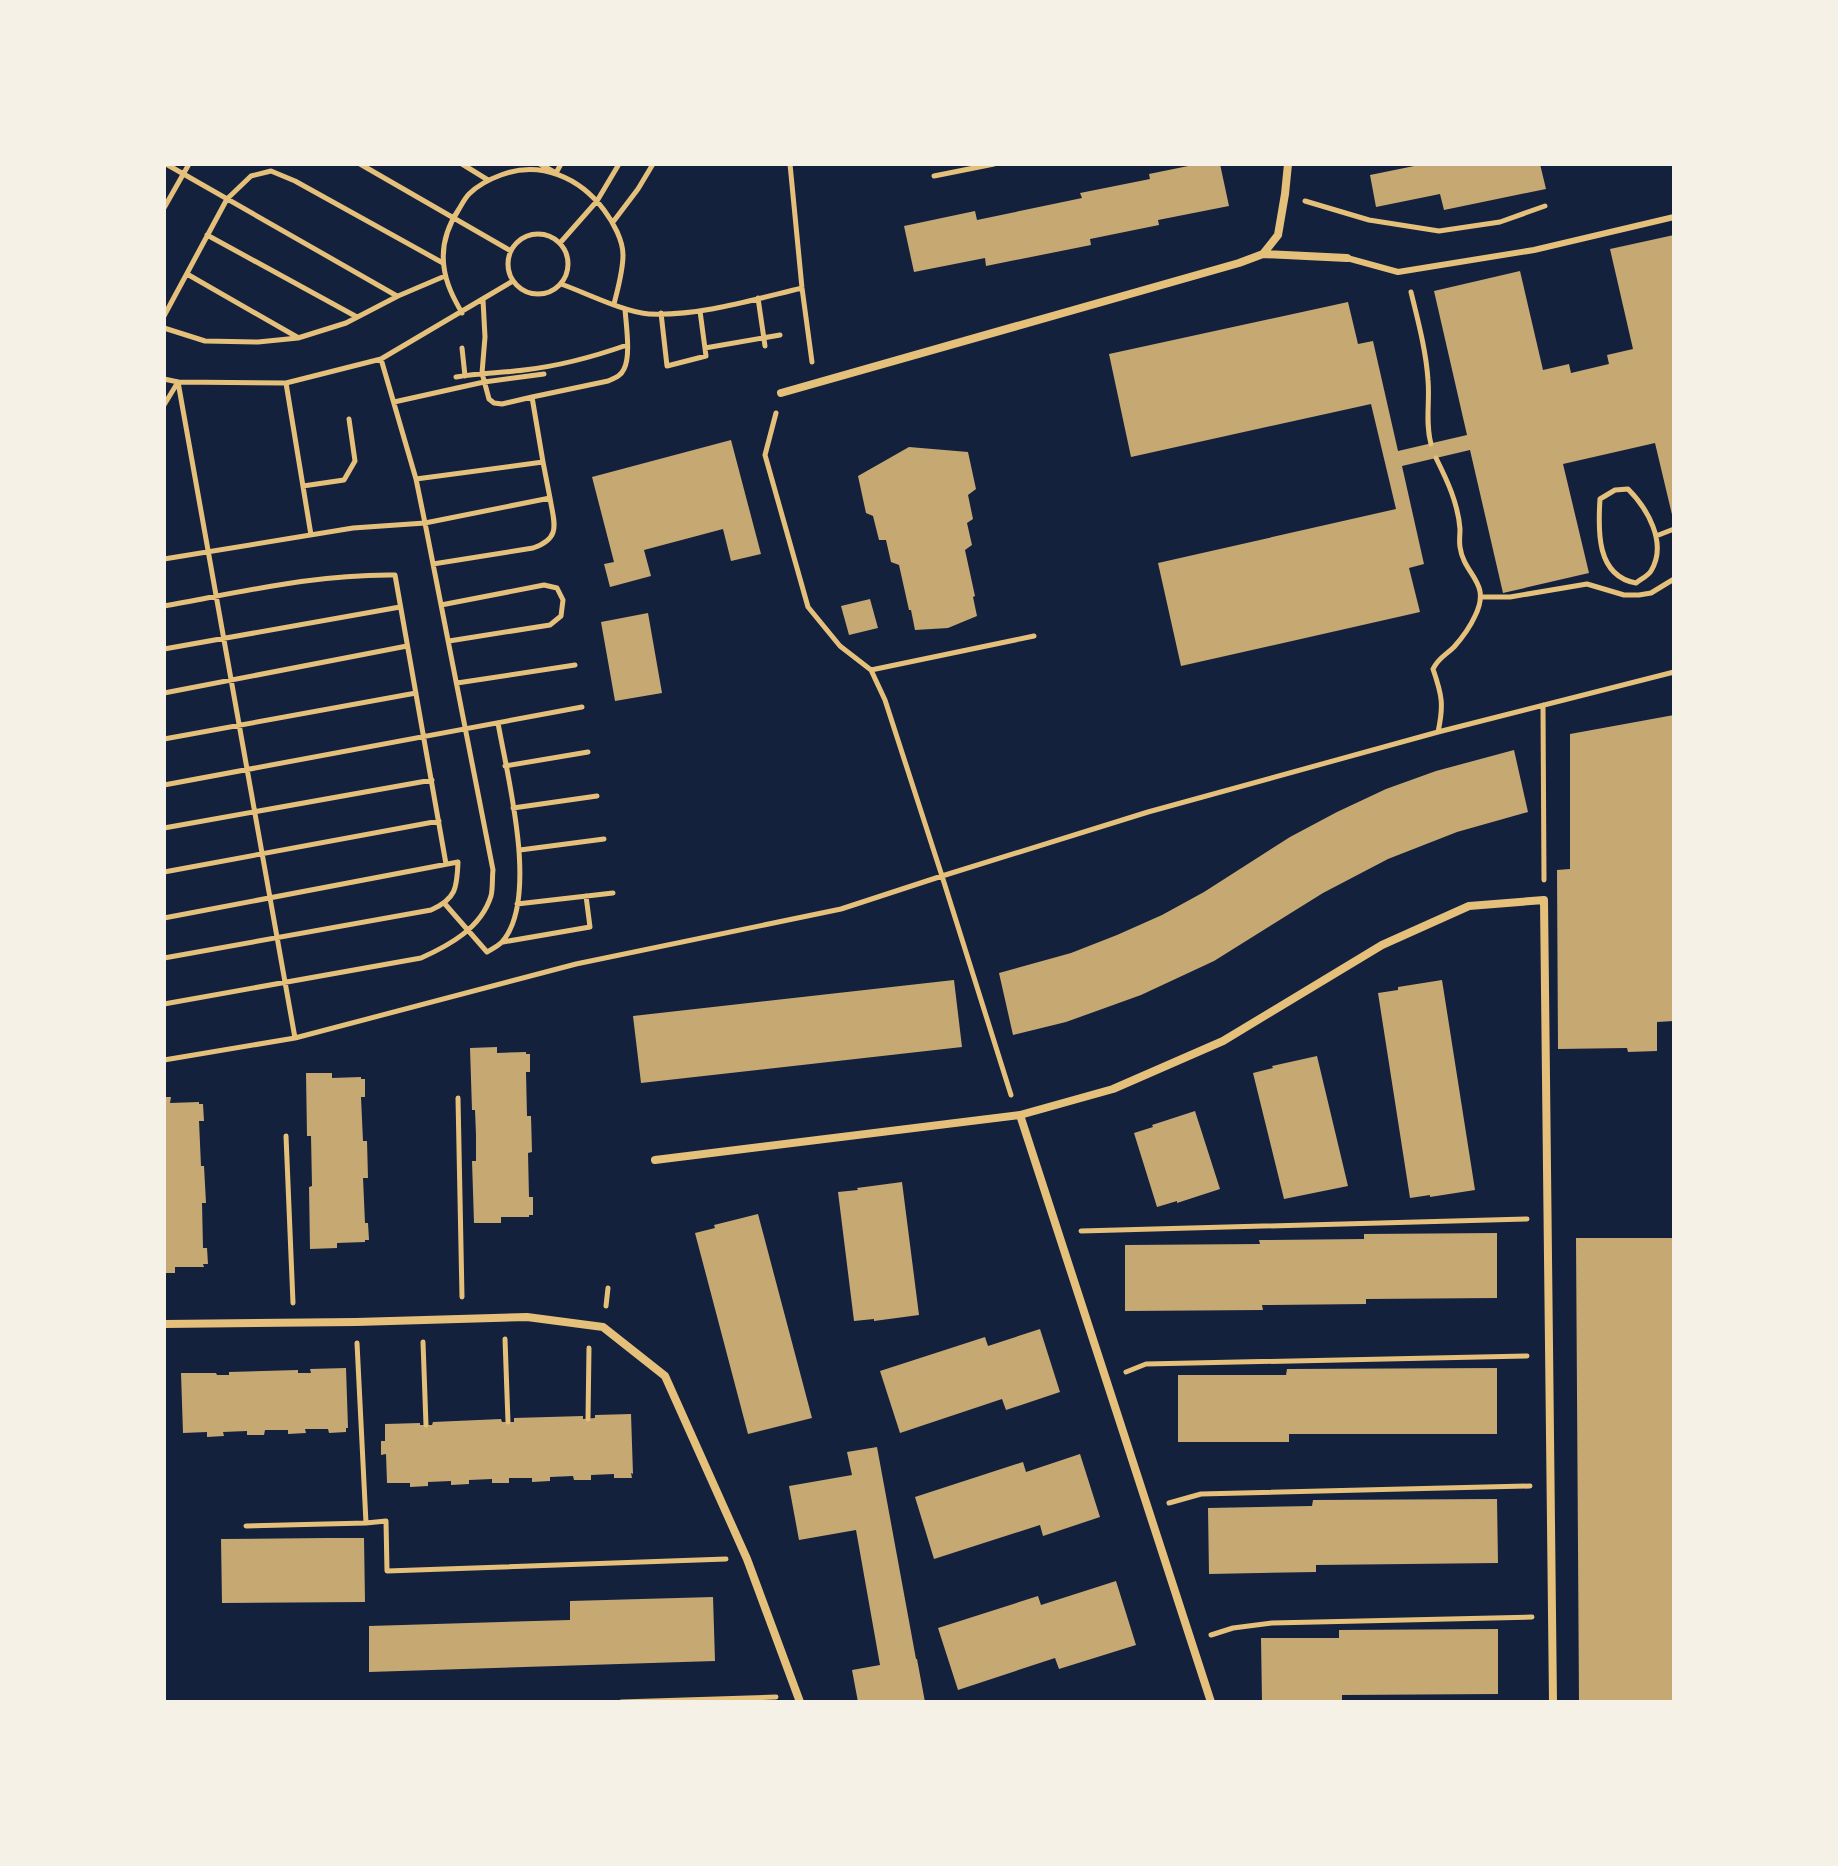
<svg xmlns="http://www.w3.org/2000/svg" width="1838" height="1866" viewBox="0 0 1838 1866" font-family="'PT Sans Narrow',sans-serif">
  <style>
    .building { fill: #c6a872 }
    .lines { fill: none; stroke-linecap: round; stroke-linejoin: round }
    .path { stroke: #e5c07b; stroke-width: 5 }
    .service { stroke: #e5c07b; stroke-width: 6 }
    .minor { stroke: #e5c07b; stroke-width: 8 }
  </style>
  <rect width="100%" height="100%" fill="#14213d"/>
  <!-- building -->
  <path class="building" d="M 1198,164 L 1220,164 L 1229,206 L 1158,220 L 1159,225 L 1090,239 L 1091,245 L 986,266 L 985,258 L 914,272 L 904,226 L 975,211 L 977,220 L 1082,198 L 1080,193 L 1150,179 L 1149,174 Z
    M 1424,164 L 1540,164 L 1546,189 L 1444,210 L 1440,194 L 1376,207 L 1370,175 Z
    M 1674,235 L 1674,523 L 1655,443 L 1563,464 L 1589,573 L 1503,593 L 1470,450 L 1402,466 L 1424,564 L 1409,568 L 1420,612 L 1181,666 L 1158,563 L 1396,509 L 1371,404 L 1131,457 L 1109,354 L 1348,302 L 1358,344 L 1373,341 L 1398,451 L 1467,435 L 1434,291 L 1520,271 L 1543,370 L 1569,364 L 1571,373 L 1609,364 L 1607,355 L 1633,349 L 1610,249 Z
    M 731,440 L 761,554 L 731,561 L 723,529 L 644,550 L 651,576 L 610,587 L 604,564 L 614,562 L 592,477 Z
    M 909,447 L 968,452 L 976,489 L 968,495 L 973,519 L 967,523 L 972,545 L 965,550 L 975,596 L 973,597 L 977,616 L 948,628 L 915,630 L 911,610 L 909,610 L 899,565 L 891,562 L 886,540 L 879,540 L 873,516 L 866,513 L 858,476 Z
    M 870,599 L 878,628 L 849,635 L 841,606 Z
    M 648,613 L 662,693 L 615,701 L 601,622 Z
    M 1674,715 L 1674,1021 L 1657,1022 L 1657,1051 L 1628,1052 L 1627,1048 L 1558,1049 L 1557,870 L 1570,869 L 1570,734 Z
    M 1514,750 L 1528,812 L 1457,832 L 1388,859 L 1323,893 L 1214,961 L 1141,995 L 1066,1022 L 1013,1035 L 999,973 L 1071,953 L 1117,935 L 1162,915 L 1204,892 L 1290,837 L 1337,812 L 1386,789 L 1436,771 Z
    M 954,980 L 962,1047 L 641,1083 L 633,1016 Z
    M 1442,980 L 1475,1190 L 1430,1197 L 1430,1195 L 1410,1198 L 1378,993 L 1398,990 L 1398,987 Z
    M 497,1047 L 497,1053 L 526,1052 L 526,1054 L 530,1054 L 530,1072 L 526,1072 L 527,1116 L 531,1116 L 532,1152 L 528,1153 L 529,1197 L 533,1197 L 533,1215 L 529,1215 L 529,1217 L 501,1217 L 501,1223 L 474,1223 L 472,1161 L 476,1161 L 476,1135 L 475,1110 L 472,1110 L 470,1048 Z
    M 1317,1056 L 1348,1186 L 1284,1199 L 1253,1073 L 1273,1068 L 1272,1066 Z
    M 306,1073 L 332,1073 L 332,1078 L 361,1077 L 361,1079 L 365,1079 L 365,1097 L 361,1097 L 363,1141 L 367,1141 L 368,1178 L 363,1178 L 365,1223 L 368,1223 L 369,1240 L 365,1240 L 365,1242 L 337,1243 L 337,1248 L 310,1249 L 309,1187 L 312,1186 L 311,1136 L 307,1136 Z
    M 164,1097 L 171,1097 L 170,1103 L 199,1102 L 199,1104 L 203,1104 L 204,1121 L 199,1121 L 201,1166 L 204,1166 L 206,1203 L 202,1203 L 203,1248 L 207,1248 L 208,1264 L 203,1264 L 204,1267 L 175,1267 L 175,1273 L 164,1273 Z
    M 1195,1111 L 1220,1189 L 1177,1203 L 1177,1201 L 1157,1207 L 1134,1133 L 1153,1127 L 1152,1125 Z
    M 902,1182 L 919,1315 L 874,1321 L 874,1319 L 854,1321 L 838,1192 L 858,1190 L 857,1188 Z
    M 758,1214 L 812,1418 L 748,1434 L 695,1233 L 715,1228 L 714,1225 Z
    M 1497,1233 L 1497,1298 L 1366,1299 L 1366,1304 L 1262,1305 L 1263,1310 L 1125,1311 L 1125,1245 L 1260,1244 L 1259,1240 L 1364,1239 L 1364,1234 Z
    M 1576,1238 L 1674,1238 L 1674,1702 L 1579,1702 Z
    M 1040,1329 L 1060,1392 L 1006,1410 L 1002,1399 L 900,1433 L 880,1371 L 985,1337 L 988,1346 Z
    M 346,1368 L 348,1428 L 346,1428 L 346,1432 L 329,1433 L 328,1429 L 305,1429 L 306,1433 L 288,1434 L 288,1430 L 265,1430 L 264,1435 L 247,1435 L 247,1431 L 223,1432 L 224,1436 L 207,1437 L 207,1432 L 183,1433 L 181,1373 L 216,1373 L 217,1375 L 229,1375 L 229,1372 L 298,1370 L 298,1373 L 311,1373 L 310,1369 Z
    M 1497,1368 L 1497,1434 L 1289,1434 L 1289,1442 L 1178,1442 L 1178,1375 L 1286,1375 L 1287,1369 Z
    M 631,1414 L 633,1474 L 631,1473 L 632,1478 L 614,1478 L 614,1474 L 591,1475 L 591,1480 L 574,1480 L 573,1476 L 550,1477 L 550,1481 L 532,1482 L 532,1478 L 509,1478 L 509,1483 L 492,1483 L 492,1479 L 469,1480 L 469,1484 L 451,1485 L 451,1481 L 428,1482 L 428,1486 L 410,1487 L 410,1483 L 387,1483 L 386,1454 L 381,1455 L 381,1441 L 385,1441 L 385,1424 L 420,1423 L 420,1425 L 432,1425 L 433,1422 L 501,1419 L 502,1422 L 514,1422 L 514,1418 L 583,1416 L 583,1419 L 595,1418 L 595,1415 Z
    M 877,1447 L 916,1659 L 917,1659 L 925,1702 L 858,1702 L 852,1670 L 880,1665 L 856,1530 L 799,1540 L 789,1486 L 852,1475 L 847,1452 Z
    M 1080,1454 L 1100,1517 L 1043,1536 L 1040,1525 L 934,1559 L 915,1497 L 1023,1462 L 1026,1472 Z
    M 1497,1499 L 1498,1563 L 1316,1565 L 1316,1572 L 1209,1574 L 1208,1508 L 1312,1506 L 1313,1500 Z
    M 328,1538 L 364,1538 L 365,1602 L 222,1603 L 221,1539 Z
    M 1116,1581 L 1136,1645 L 1059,1669 L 1055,1658 L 958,1690 L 938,1628 L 1038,1596 L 1041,1605 Z
    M 713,1597 L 715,1661 L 369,1672 L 369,1626 L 570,1620 L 570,1601 Z
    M 1498,1629 L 1498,1694 L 1342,1695 L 1342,1702 L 1262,1702 L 1261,1638 L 1339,1638 L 1339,1630 Z"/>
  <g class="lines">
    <!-- path -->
    <path class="path" d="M 166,164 L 397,296
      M 360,164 L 511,251
      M 462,164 L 488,180
      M 540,164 L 556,173 L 561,164
      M 790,164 L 802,288 L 812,362
      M 934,176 L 994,164
      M 1305,201 L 1369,220 L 1439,231 L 1500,222 L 1545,206
      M 164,208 L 189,164
      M 613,222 L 638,189 L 653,164
      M508 264a30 30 0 1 1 60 0a30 30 0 1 1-60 0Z
      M 207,235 L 357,317
      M 560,243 L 597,201 L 619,164
      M 187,274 L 297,337
      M 561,284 C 584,292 626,313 649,314 C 700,316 752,300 802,288
      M 1411,292 C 1418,321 1426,350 1428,380 C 1430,402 1425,422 1431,444
      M 758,298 L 765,346
      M 462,313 C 454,299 446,284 444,267 C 441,246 447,227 459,209 C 462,204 465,198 469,194 C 478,185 490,179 501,175 C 541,160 580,178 604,210 C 613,222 623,240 623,255 C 623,271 618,288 614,304
      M 661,313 L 667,366 L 706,356 L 700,311
      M 164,316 L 227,199 L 251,176 L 271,171 L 295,181 L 443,263
      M 164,328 L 205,341 L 258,342 L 298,338 L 346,323 L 398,296 L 445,276
      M 462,348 L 465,376
      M 705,348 L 780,335
      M 456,377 C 479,373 501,373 524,370 C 559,366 593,357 627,345
      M 164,379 L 178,382 L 286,383 L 381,359 L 513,281
      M 178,382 L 295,1038
      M 286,383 L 311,535
      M 532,397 L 608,381 C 615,378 621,376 624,369 C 631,356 626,324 625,309
      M 394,402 L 484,382 L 544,374
      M 164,405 L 178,382
      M 776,413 L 765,455 L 808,607 L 840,646 L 871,670 L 885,700 L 942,876 L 1011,1095
      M 1436,458 C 1447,480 1458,503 1460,529 C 1460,535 1459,541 1460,547 C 1464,576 1492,582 1475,616 C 1470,627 1462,638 1454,647 C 1445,656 1439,657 1433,669 C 1442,695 1444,705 1438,732
      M 416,479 L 543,462 L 532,397 L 502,404 L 494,403 L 489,399 L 482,373 L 485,337 L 483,300
      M 303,486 L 344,480 L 355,461 L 349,419
      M 1628,489 C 1647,508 1668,543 1651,571 C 1648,576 1641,579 1636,583 C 1596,576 1598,530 1600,499 L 1615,490 Z
      M 1656,536 L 1674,529
      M 164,559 L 353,528 L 425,523 L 416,479 L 381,359
      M 433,564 L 533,548 C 562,538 554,523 550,498
      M 1481,597 L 1510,597 L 1587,584 L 1624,595 L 1639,595 L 1651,593 L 1674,579
      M 441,605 L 544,585 L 557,588 L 563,600 L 561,616 L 550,625 L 449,641
      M 164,606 C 242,592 315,574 395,575 L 446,864
      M 164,649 L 400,607
      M 871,670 L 1034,636
      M 457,683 L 575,665
      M 164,693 L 407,646
      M 1543,705 L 1544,880
      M 164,739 L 416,693
      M 505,766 L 588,752
      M 164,785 L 582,707
      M 513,808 L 597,796
      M 164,828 L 432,780
      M 520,850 L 604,839
      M 164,872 L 439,821
      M 445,904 L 487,952 C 492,949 498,946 502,942 C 540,899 507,775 498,723
      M 517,904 L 613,893
      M 164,918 L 458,862 C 457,888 456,899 431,910 L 164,958
      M 503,942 L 590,927 L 586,896
      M 164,1004 L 421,958 C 450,945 481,928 491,896 C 493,888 492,878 493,870 L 425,523 L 550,498 L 543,462
      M 164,1060 L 295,1038 L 576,964 L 841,909 L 942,876 L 1148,812 L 1438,732 L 1674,672
      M 458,1098 L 462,1297
      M 286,1136 L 293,1303
      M 1081,1231 L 1527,1219
      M 606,1306 L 608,1288
      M 505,1339 L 508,1422
      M 423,1342 L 426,1425
      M 357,1343 L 366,1523 L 386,1521 L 387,1571 L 726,1559
      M 1126,1372 L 1146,1364 L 1527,1356
      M 588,1419 L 589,1348
      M 1169,1503 L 1201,1494 L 1530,1486
      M 246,1526 L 366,1523
      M 1211,1635 L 1233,1628 L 1272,1623 L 1532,1617
      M 621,1702 L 776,1697"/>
    <!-- service -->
    <path class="service" d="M 1347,258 L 1398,272 L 1534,250 L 1674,217"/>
    <!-- minor -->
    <path class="minor" d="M 1263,254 L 1278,235 L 1285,194 L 1288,164
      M 781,393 L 1239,263 L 1263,254 L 1347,258
      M 1020,1115 L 1211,1702
      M 655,1160 L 1020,1115 L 1113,1089 L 1223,1041 L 1382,945 L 1469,906 L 1544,900 L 1553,1702
      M 164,1324 L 356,1322 L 527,1317 L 603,1327 L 665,1376 L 747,1559 L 800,1702"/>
  </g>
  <!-- border -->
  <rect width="1838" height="1866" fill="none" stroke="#f6f1e7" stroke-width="332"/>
</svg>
